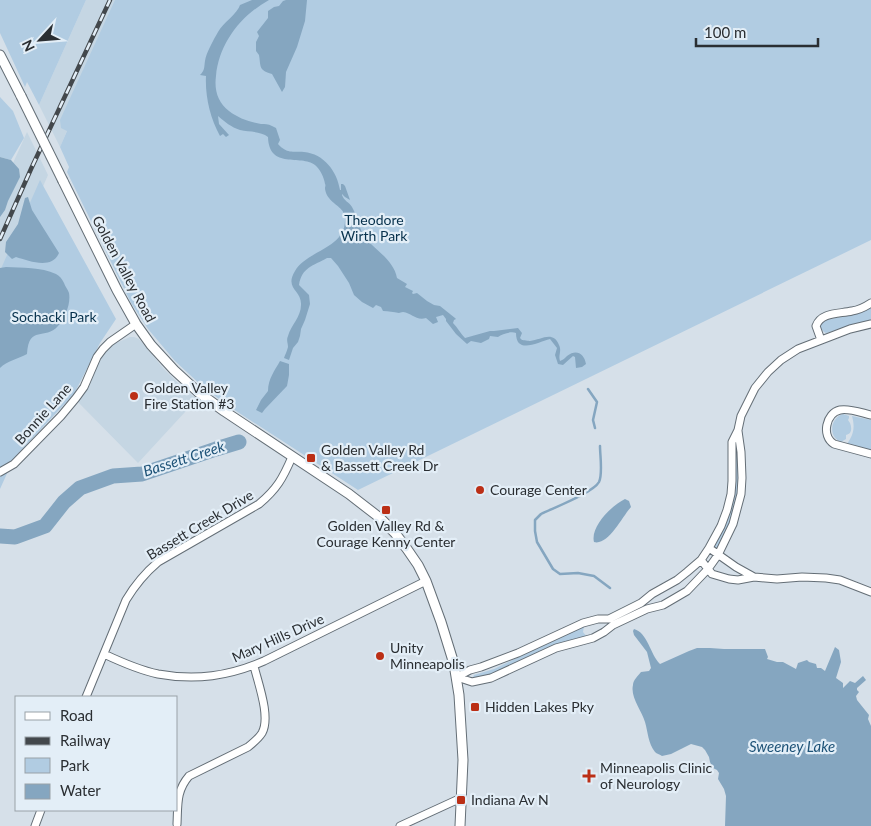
<svg xmlns="http://www.w3.org/2000/svg" width="871" height="826" viewBox="0 0 871 826" font-family="Lato,sans-serif">
  <style>
    .built { fill: #c5d6e3 }
    .green { fill: #b1cce2 }
    .water { fill: #85a6c0 }
    .lines { fill: none; stroke-linecap: round; stroke-linejoin: round }
    .stream { stroke: #85a6c0; stroke-width: 2.5 }
    .river { stroke: #85a6c0; stroke-width: 15 }
    .minor-casing { stroke: #646e76; stroke-width: 9 }
    .tertiary-casing { stroke: #646e76; stroke-width: 11 }
    .minor { stroke: #fff; stroke-width: 7 }
    .tertiary { stroke: #fff; stroke-width: 9 }
    .rail-casing { stroke: #43484c; stroke-width: 4.5 }
    .rail { stroke: #e3eef7; stroke-width: 2.5; stroke-dasharray: 8; stroke-linecap: butt }
    .tertiary-bridge-casing { stroke: #646e76; stroke-width: 11; stroke-linecap: butt }
    .tertiary-bridge { stroke: #fff; stroke-width: 9 }
    .poi-dot { fill: #bb2f16; stroke: #e3eef7; stroke-width: 2 }
    .labels { text-anchor: middle; stroke-width: 4.5; stroke-linejoin: round; paint-order: stroke }
    .park-label { font-size: 14px; fill: #07314c; stroke: #e3eef7 }
    .street-label { font-size: 14px; fill: #2a2e32; stroke: #e3eef7 }
    .poi-label { font-size: 14px; fill: #2a2e32; stroke: #e3eef7; text-anchor: start }
    .water-label { font-size: 15px; font-style: italic; fill: #1d5277; stroke: #e3eef7 }
  </style>
  <rect width="100%" height="100%" fill="#d6e0e9"/>
  <!-- built -->
  <path class="built" d="M 86,0 L 128,0 L 84,91 L 60,147 L 39,105 Z
    M 27,132 L 48,175 L 0,285 L 0,192 Z
    M 130,337 L 134,337 L 139,339 L 163,368 L 185,390 L 197,399 L 138,463 L 78,402 L 90,385 L 97,366 L 105,352 L 114,344 Z"/>
  <!-- green -->
  <path class="green" d="M 0,0 L 86,0 L 39,105 L 27,82 L 25,87 L 0,33 Z
    M 115,0 L 871,0 L 871,240 L 358,490 L 233,409 L 204,388 L 175,361 L 148,329 L 131,303 L 67,172 L 69,167 L 60,147 L 67,131 L 61,128 L 60,120 Z
    M 0,97 L 13,111 L 24,138 L 11,160 L 0,157 Z
    M 40,180 L 116,319 L 100,343 L 74,394 L 14,458 L 0,489 L 0,271 Z
    M 871,308 L 871,320 L 826,333 L 824,332 L 820,328 L 821,324 L 826,320 L 860,313 Z
    M 843,414 L 849,416 L 849,418 L 848,420 L 850,423 C 852,428 852,434 846,435 L 846,439 L 841,442 C 828,437 830,418 843,414 Z
    M 852,416 L 871,420 L 871,450 L 847,444 C 854,434 855,427 852,416 Z
    M 736,446 L 737,446 C 738,455 740,465 740,474 C 739,494 734,514 726,532 C 723,538 721,545 715,548 L 714,546 L 735,481 Z
    M 584,626 L 583,632 L 587,637 L 563,643 L 495,674 L 474,678 L 473,677 L 474,675 L 494,669 Z"/>
  <!-- water -->
  <path class="water" d="M 252,0 L 269,0 C 240,16 219,44 216,76 C 214,90 218,103 229,111 C 238,118 249,122 261,124 C 265,124 268,124 272,126 L 276,128 L 280,140 L 278,144 C 287,154 292,151 304,152 C 324,154 337,171 340,190 L 341,190 L 341,184 L 343,184 L 345,186 L 350,200 L 345,197 L 342,194 L 342,195 C 344,201 349,202 352,207 C 358,217 359,230 366,239 C 377,251 394,261 397,278 L 407,284 L 405,287 L 413,291 L 412,293 L 413,294 L 417,293 L 427,301 L 434,305 L 440,306 L 455,318 L 456,319 L 454,320 L 453,323 C 458,328 460,333 465,338 L 490,331 L 494,331 L 518,328 L 522,333 L 520,338 L 522,340 C 523,340 529,341 530,341 C 541,340 553,330 559,345 C 562,351 558,355 560,361 C 563,360 565,358 567,356 C 576,349 584,353 586,364 L 582,367 L 576,368 L 575,357 L 573,356 L 563,365 L 558,364 L 555,355 L 557,348 L 550,339 C 538,342 516,355 516,333 C 511,331 502,334 498,337 L 490,336 L 489,339 L 481,343 L 471,341 L 467,344 L 456,334 L 446,321 L 446,319 L 443,315 L 436,317 L 438,322 L 433,324 L 426,318 C 416,321 412,313 403,312 C 401,312 400,313 399,313 C 393,312 389,311 383,311 L 381,307 L 376,305 L 373,308 L 362,302 L 354,295 L 349,283 L 338,266 L 331,258 L 327,258 C 313,266 302,267 299,285 L 309,295 L 310,304 L 305,320 L 301,329 L 300,336 L 298,342 L 293,348 L 289,360 L 284,358 C 285,355 287,351 288,347 C 288,343 286,340 288,336 C 291,325 301,317 301,305 C 302,290 284,289 295,271 C 307,250 346,249 345,219 C 345,208 335,206 329,198 C 327,196 325,191 325,188 C 325,187 326,185 325,184 C 324,177 320,169 315,165 C 301,154 269,170 268,137 C 261,131 249,132 240,130 C 231,127 225,122 218,116 L 219,124 L 229,135 L 226,137 L 223,134 L 220,136 C 210,118 205,96 206,76 L 200,75 C 205,70 204,67 205,61 C 206,53 214,39 218,32 C 223,23 238,13 240,5 Z
    M 286,0 L 307,0 L 305,21 L 297,47 L 286,72 L 285,87 L 282,92 L 272,74 C 258,70 261,66 259,55 L 256,51 L 256,42 L 259,36 L 257,32 L 268,18 L 268,11 L 274,7 L 279,6 L 283,1 Z
    M 0,157 L 11,160 L 19,169 L 20,177 L 8,201 L 5,210 L 0,217 Z
    M 28,197 L 32,210 L 59,253 C 52,270 29,261 16,257 L 12,259 L 5,252 L 6,242 L 18,224 L 25,198 Z
    M 6,267 C 22,268 41,267 56,274 C 60,276 62,279 64,283 C 65,286 68,290 69,293 C 71,304 65,318 58,326 C 45,341 29,324 27,354 C 18,359 7,361 0,368 L 0,268 Z
    M 280,361 L 289,364 L 289,375 L 287,386 L 265,409 L 262,413 L 256,410 L 261,400 L 268,391 C 268,379 275,370 280,361 Z
    M 625,499 L 629,501 L 631,507 C 622,517 608,546 594,542 C 590,527 612,505 625,499 Z
    M 634,629 C 648,633 650,654 660,664 L 689,651 L 697,648 L 710,648 L 724,649 L 765,649 L 768,657 L 767,659 L 777,662 L 783,662 L 796,669 L 798,663 L 807,660 L 809,662 L 816,664 L 817,668 L 821,668 L 825,671 L 835,647 L 839,650 L 841,662 L 836,678 L 843,683 L 843,688 L 850,681 L 855,683 L 863,676 L 866,680 L 857,688 L 857,690 L 859,692 L 856,696 L 857,700 L 869,715 L 868,719 L 871,726 L 871,826 L 725,826 L 726,796 L 724,789 L 718,779 L 719,773 L 717,770 L 713,768 L 710,762 L 709,757 L 705,750 L 702,747 L 691,744 L 671,754 L 662,756 C 659,754 657,754 655,752 C 648,743 648,732 645,722 C 642,711 630,697 633,685 C 633,680 638,676 641,672 L 649,671 L 651,668 L 647,652 L 634,635 L 633,631 Z"/>
  <g class="lines">
    <!-- stream -->
    <path class="stream" d="M 588,389 L 597,402 L 593,420 L 595,428
      M 600,446 C 600,456 603,474 599,482 C 593,493 553,508 541,514 L 535,520 L 535,531 L 537,542 L 553,569 L 560,574 L 578,573 L 594,576 L 610,588"/>
    <!-- river -->
    <path class="river" d="M 0,536 L 15,537 L 45,526 L 64,502 L 80,488 L 113,476 L 142,474 L 216,449 L 239,442"/>
    <defs>
      <path id="minor" d="M 821,340 L 816,326 C 821,312 839,314 852,311 C 859,310 865,307 871,303
        M 871,415 C 862,413 849,408 840,410 C 826,413 821,436 834,444 L 871,454
        M 0,472 L 14,464 L 61,416 L 76,398 L 84,387 L 97,357 L 103,349 L 110,342 L 136,324
        M 709,548 L 736,567 L 754,577
        M 701,560 L 712,574 L 729,579 L 738,580 L 754,577 L 777,579 L 802,577 L 826,578 L 840,580 L 871,592
        M 104,654 C 121,662 139,670 158,674 C 196,681 229,676 264,661 L 426,581
        M 457,677 L 470,670 L 481,667 L 518,653 L 583,623 L 598,619 L 609,619 L 641,603 L 652,594 L 677,580 L 687,572 L 701,560 L 709,548 L 721,526 L 727,510 L 731,494 L 732,481 L 732,442 L 738,430 L 741,416 L 755,388 L 768,372 L 781,360 L 798,349 L 850,329 L 871,324
        M 457,677 L 472,682 L 491,678 L 556,648 L 593,638 L 604,632 L 613,625 L 647,609 L 663,605 L 687,591 L 708,569 L 718,555 L 733,524 L 741,494 L 742,478 L 741,452 L 738,431
        M 86,697 L 126,600 C 135,585 145,573 158,562 L 259,504 C 277,489 283,478 292,457
        M 177,824 C 178,805 176,791 189,776 L 248,747 C 253,743 259,738 262,733 C 271,717 258,683 254,666
        M 35,826 L 41,810
        M 400,826 L 461,798"/>
      <path id="tertiary" d="M 0,55 L 21,96
        M 63,181 L 117,290 L 136,324 L 151,345 L 174,370 L 198,392 L 224,411 L 349,494 L 380,518 L 395,533 L 407,549 L 418,565 L 426,581 L 441,622 L 454,664 L 459,695 L 463,760 L 460,826"/>
    </defs>
    <!-- minor casing -->
    <use href="#minor" class="minor-casing"/>
    <!-- tertiary casing -->
    <use href="#tertiary" class="tertiary-casing"/>
    <!-- minor -->
    <use href="#minor" class="minor"/>
    <!-- tertiary -->
    <use href="#tertiary" class="tertiary"/>
    <defs>
      <path id="rail" d="M 0,239 L 31,169 L 110,0"/>
    </defs>
    <!-- rail casing -->
    <use href="#rail" class="rail-casing"/>
    <!-- rail -->
    <use href="#rail" class="rail"/>
    <defs>
      <path id="tertiary-bridge" d="M 21,96 L 63,181"/>
    </defs>
    <!-- tertiary-bridge casing -->
    <use href="#tertiary-bridge" class="tertiary-bridge-casing"/>
    <!-- tertiary-bridge -->
    <use href="#tertiary-bridge" class="tertiary-bridge"/>
  </g>
  <!-- markers -->
  <g class="poi-dot">
    <circle cx="134" cy="396" r="5"/>
    <rect x="306" y="453" width="10" height="10" rx="2.5"/>
    <circle cx="480" cy="490" r="5"/>
    <rect x="381" y="505" width="10" height="10" rx="2.5"/>
    <circle cx="380" cy="656" r="5"/>
    <rect x="470" y="702" width="10" height="10" rx="2.5"/>
    <path d="M586.5 768.5h5v5h5v5h-5v5h-5v-5h-5v-5h5z"/>
    <rect x="456" y="795" width="10" height="10" rx="2.5"/>
  </g>
  <g class="labels">
    <!-- park labels -->
    <g class="park-label">
      <text x="374" y="225">Theodore<tspan x="374" dy="16">Wirth Park</tspan></text>
      <text x="54" y="322">Sochacki Park</text>
    </g>
    <!-- street labels -->
    <g class="street-label">
      <text transform="translate(124 269) rotate(62)" y="5">Golden Valley Road</text>
      <text transform="translate(43 414) rotate(-48)" y="5">Bonnie Lane</text>
      <text transform="translate(200 525) rotate(-31)" y="5">Bassett Creek Drive</text>
      <text transform="translate(278 638) rotate(-24)" y="5">Mary Hills Drive</text>
    </g>
    <!-- poi labels -->
    <g class="poi-label">
      <text x="144" y="393">Golden Valley<tspan x="144" dy="16">Fire Station #3</tspan></text>
      <text x="321" y="455">Golden Valley Rd<tspan x="321" dy="16">&amp; Bassett Creek Dr</tspan></text>
      <text x="490" y="495">Courage Center</text>
      <text x="386" y="531" text-anchor="middle">Golden Valley Rd &amp;<tspan x="386" dy="16">Courage Kenny Center</tspan></text>
      <text x="390" y="653">Unity<tspan x="390" dy="16">Minneapolis</tspan></text>
      <text x="485" y="712">Hidden Lakes Pky</text>
      <text x="600" y="773">Minneapolis Clinic<tspan x="600" dy="16">of Neurology</tspan></text>
      <text x="471" y="805">Indiana Av N</text>
    </g>
    <!-- water labels -->
    <g class="water-label">
      <text transform="translate(184 459) rotate(-18)" y="5">Bassett Creek</text>
      <text x="792" y="752">Sweeney Lake</text>
    </g>
  </g>
  <!-- legend -->
  <rect x="15" y="696" width="162" height="115" fill="#e3eef7" stroke="#99a1a8"/>
  <rect x="25" y="712" width="25" height="8" fill="#ffffff" stroke="#99a1a8"/>
  <text x="60" y="721" font-size="15" fill="#2a2e32">Road</text>
  <rect x="25" y="737" width="25" height="8" fill="#43484c" stroke="#99a1a8"/>
  <text x="60" y="746" font-size="15" fill="#2a2e32">Railway</text>
  <rect x="25" y="758" width="25" height="15" fill="#b1cce2" stroke="#99a1a8"/>
  <text x="60" y="771" font-size="15" fill="#2a2e32">Park</text>
  <rect x="25" y="784" width="25" height="15" fill="#85a6c0" stroke="#99a1a8"/>
  <text x="60" y="796" font-size="15" fill="#2a2e32">Water</text>
  <!-- north arrow -->
  <g transform="translate(40 40) rotate(244)" stroke="#e3eef7" stroke-width="4" paint-order="stroke">
  <path d="M0-4L9 19L0 12L-9 19Z" fill="#2a2e32"/>
  <text y="-8" font-size="14" font-weight="bold" text-anchor="middle" fill="#2a2e32">N</text>
  </g>
  <!-- scale -->
  <path d="M696 38v8h122v-8" fill="none" stroke="#2a2e32" stroke-width="2.5"/>
  <text x="704" y="38" font-size="15" fill="#2a2e32" stroke="#e3eef7" stroke-width="4" paint-order="stroke">100 m</text>
</svg>
